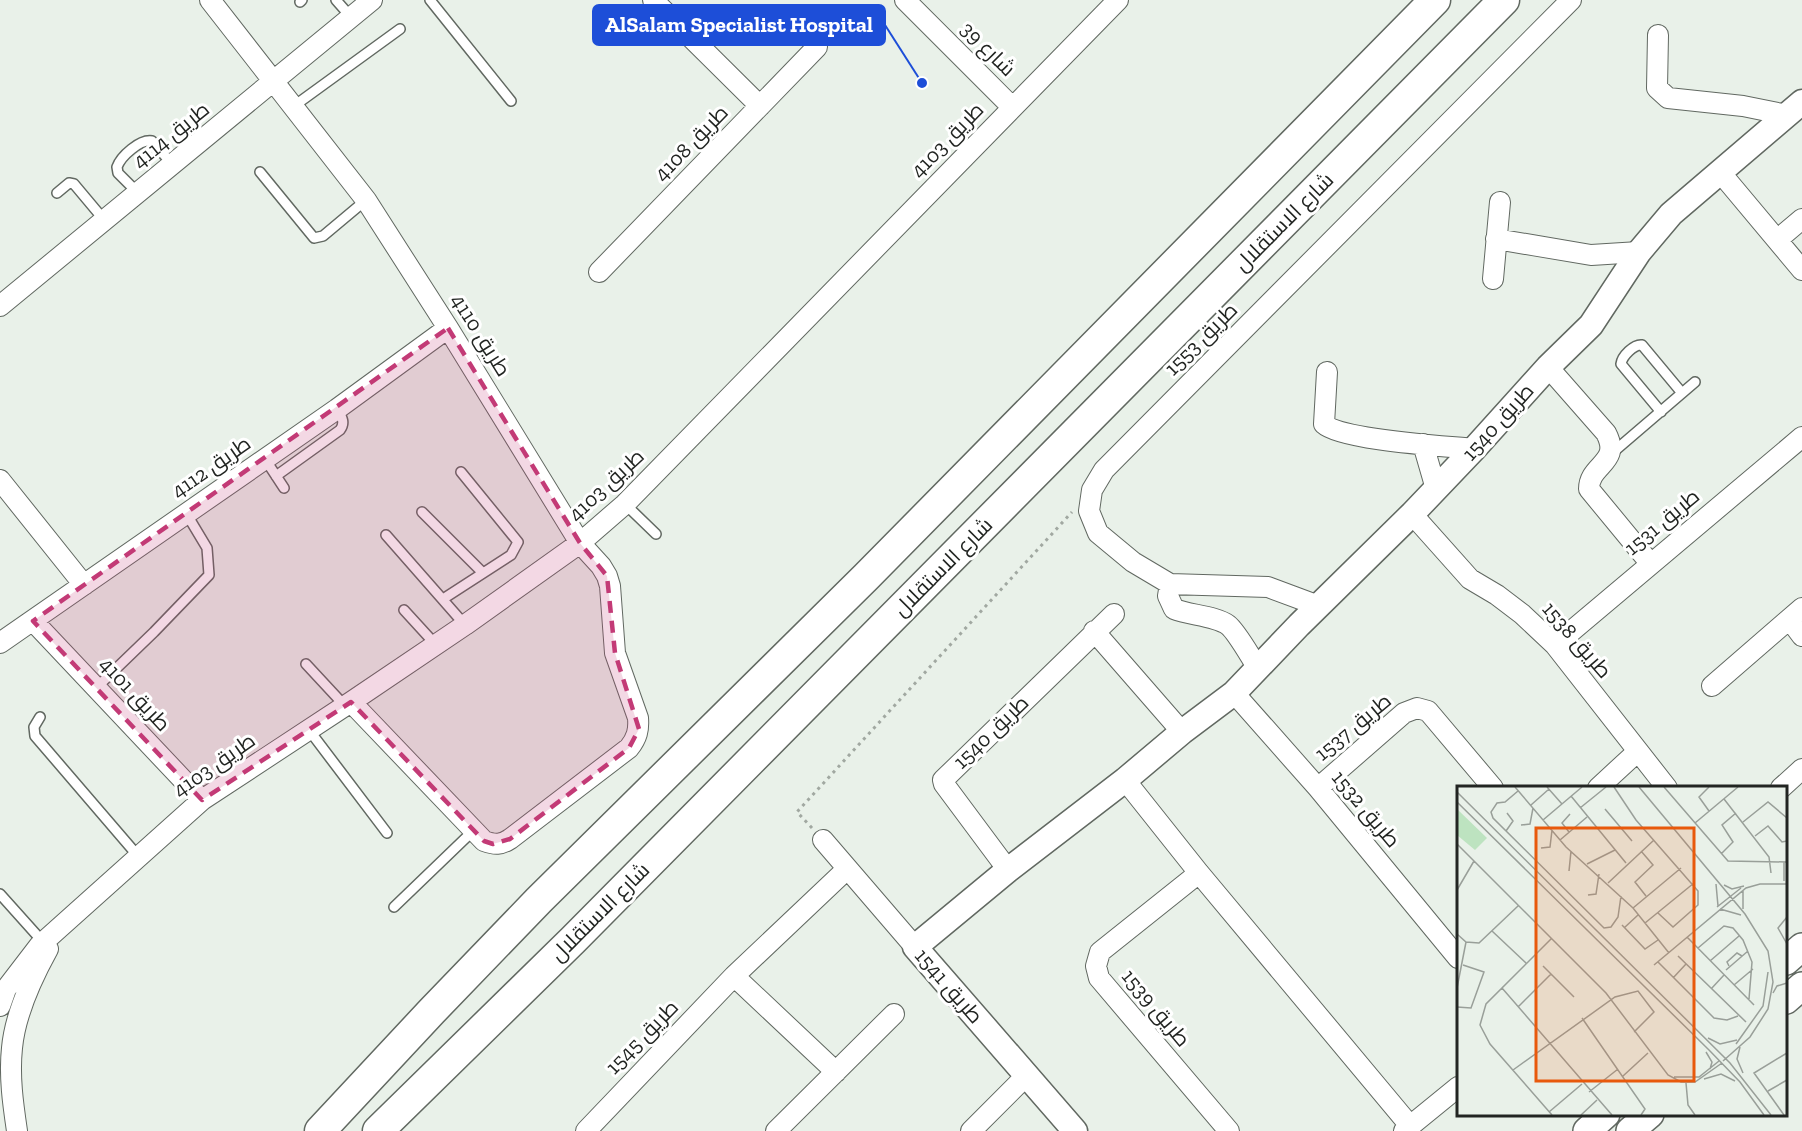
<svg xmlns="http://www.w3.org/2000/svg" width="1802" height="1131" viewBox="0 0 1802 1131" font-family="'Zilla Slab',Cairo,serif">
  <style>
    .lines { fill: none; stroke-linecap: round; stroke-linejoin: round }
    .service-casing { stroke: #616861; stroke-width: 12 }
    .minor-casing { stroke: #616861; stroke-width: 22 }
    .tertiary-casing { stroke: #616861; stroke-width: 27 }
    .secondary-casing { stroke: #616861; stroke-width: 30 }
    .primary-casing { stroke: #616861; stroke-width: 33 }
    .path { stroke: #a1a8a1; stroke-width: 3; stroke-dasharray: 3 4.5; stroke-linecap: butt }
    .service { stroke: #fff; stroke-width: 9 }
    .minor { stroke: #fff; stroke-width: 20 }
    .tertiary { stroke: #fff; stroke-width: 24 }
    .secondary { stroke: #fff; stroke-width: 27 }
    .primary { stroke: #fff; stroke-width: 30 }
    .marked { fill: #c33a76; fill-opacity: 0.2; stroke: #c33a76; stroke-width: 4.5; stroke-dasharray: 12 8; stroke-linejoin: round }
    .labels { text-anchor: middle; stroke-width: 6; stroke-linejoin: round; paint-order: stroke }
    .street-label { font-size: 21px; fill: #222522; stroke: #fff }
    .inset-road { fill: none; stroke: #999f99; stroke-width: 1.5 }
    .view { fill: #e8590c; fill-opacity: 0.15; stroke: #e8590c; stroke-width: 3 }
    .inset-edge { fill: none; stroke: #222522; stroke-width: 3 }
    .leader { fill: none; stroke: #1d4ed8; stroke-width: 2 }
    .callout-dot { fill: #1d4ed8; stroke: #fff; stroke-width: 2 }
    .callout { fill: #1d4ed8; stroke: #1d4ed8; stroke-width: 2 }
    .callout-label { font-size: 22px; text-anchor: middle; font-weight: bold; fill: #fff }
  </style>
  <rect width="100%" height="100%" fill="#e9f1e9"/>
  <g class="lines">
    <defs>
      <path id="service" d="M 336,0 L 351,17
        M 430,0 L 511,101
        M 300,2 L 302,0
        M 294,106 L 400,29
        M 260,172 L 314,238 L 323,236 L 366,200
        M 57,193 L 69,183 L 74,184 L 105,221
        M 138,193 L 118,173 L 117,167 C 121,156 140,139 152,141 L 173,165
        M 1661,412 L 1621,364 C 1622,356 1634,344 1642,345 L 1682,393
        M 1611,454 L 1695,382
        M 265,459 L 284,488
        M 276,476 L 340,430 C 346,422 341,416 337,409
        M 625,504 L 656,534
        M 422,512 L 483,573
        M 386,535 L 465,625
        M 443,599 L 511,555 L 518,542 L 461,472
        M 404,610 L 436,645
        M 306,664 L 345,706
        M 96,688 L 154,632 L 209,575 L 207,548 L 186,513
        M 40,717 L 34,727 L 35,736 L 138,856
        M 309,730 L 387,833
        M 0,894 L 43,942
        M 394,907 L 474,830"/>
      <path id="minor" d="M 210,0 L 366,200 L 448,328 L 580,543 L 601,566 L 607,576 L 610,586 L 615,653 L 638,718 C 639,730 637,738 629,748 L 510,839 C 501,845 495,845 484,841 L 351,702
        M 653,0 L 760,106
        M 905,0 L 1012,107
        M 1658,35 L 1657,88 L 1668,98 L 1743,106 L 1787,115
        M 1720,172 L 1802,270
        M 1496,239 L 1591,255 L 1639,252
        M 1777,240 L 1802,219
        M 599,272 L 817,47
        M 1493,279 L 1500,202
        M 0,306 L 372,0
        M 1548,367 L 1606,433 C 1622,463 1589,464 1589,489 L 1650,563
        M 1327,372 L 1324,424 C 1341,440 1445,446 1474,449
        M 1423,444 L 1436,489
        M 0,480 L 84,585
        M 1412,514 L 1470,579 L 1497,595 L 1522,614 L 1555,645 L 1667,788
        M 1170,584 L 1168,596 L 1174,609 C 1189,615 1216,616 1228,625 C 1237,632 1251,658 1258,668
        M 1319,606 L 1268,587 L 1170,584 L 1133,562 L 1098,533 L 1089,511 L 1092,490 L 1104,470 L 1571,0
        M 1790,620 L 1802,636
        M 33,621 L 202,800
        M 1094,631 L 1182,732
        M 0,643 L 337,409 L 448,328
        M 1555,645 L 1802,437
        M 1712,686 L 1802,608
        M 1234,693 L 1318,788 L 1458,958
        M 1125,780 L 1199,873 L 1411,1127
        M 1318,788 L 1404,713 L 1417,708 L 1428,711 L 1493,788
        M 1598,788 L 1637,752
        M 1781,788 L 1802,769
        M 823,840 L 915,947
        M 1008,870 L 944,784 L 943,780 L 1114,614
        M 1199,873 L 1100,952 L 1096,966 L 1099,978 L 1229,1131
        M 734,976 L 836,1072
        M 0,1006 L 6,989 L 39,946 L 202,800 L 351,702 L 465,625 L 580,543 L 625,504 L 1118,0
        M 17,1131 C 13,1104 9,1076 12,1048 C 15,1015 32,978 48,949
        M 586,1131 L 734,976 L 847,869
        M 776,1131 L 894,1014
        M 971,1131 L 1026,1076
        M 1404,1131 L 1458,1087"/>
      <path id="tertiary" d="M 1075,1131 L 915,947 L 1008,870 L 1125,780 L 1182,732 L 1234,693 L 1299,625 L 1412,514 L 1474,449 L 1548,367 L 1591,325 L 1639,252 L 1671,214 L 1802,102"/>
      <path id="secondary" d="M 1786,961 L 1802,947
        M 1786,1000 L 1802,986
        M 1587,1131 L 1606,1114
        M 1630,1131 L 1650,1114"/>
      <path id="primary" d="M 320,1131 L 432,1011 L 539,900 L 866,577 L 1435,0
        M 378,1131 L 573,940 L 1504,0"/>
    </defs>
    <!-- service casing -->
    <use href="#service" class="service-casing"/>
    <!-- minor casing -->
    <use href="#minor" class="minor-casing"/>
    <!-- tertiary casing -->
    <use href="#tertiary" class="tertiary-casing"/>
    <!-- secondary casing -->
    <use href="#secondary" class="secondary-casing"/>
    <!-- primary casing -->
    <use href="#primary" class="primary-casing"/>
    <!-- path -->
    <path class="path" d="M 812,828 L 797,812 L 1072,512"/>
    <!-- service -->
    <use href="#service" class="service"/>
    <!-- minor -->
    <use href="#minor" class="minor"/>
    <!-- tertiary -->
    <use href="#tertiary" class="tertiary"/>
    <!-- secondary -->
    <use href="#secondary" class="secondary"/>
    <!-- primary -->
    <use href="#primary" class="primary"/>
  </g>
  <!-- marked area -->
  <path class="marked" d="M 448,328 L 580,543 L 607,576 L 615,653 L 639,729 L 629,748 L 510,839 L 493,844 L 484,841 L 351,702 L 202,800 L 33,621 Z"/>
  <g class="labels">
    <!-- street labels -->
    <g class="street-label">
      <text transform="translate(988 49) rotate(45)" y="7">شارع 39</text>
      <text transform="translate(171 135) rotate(-39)" y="7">طريق 4114</text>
      <text transform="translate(947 140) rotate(-46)" y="7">طريق 4103</text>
      <text transform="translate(691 143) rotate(-46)" y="7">طريق 4108</text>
      <text transform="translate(1284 222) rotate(-45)" y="7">شارع الاستقلال</text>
      <text transform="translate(481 335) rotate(58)" y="7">طريق 4110</text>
      <text transform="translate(1201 339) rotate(-45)" y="7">طريق 1553</text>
      <text transform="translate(1498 422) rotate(-48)" y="7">طريق 1540</text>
      <text transform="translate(211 467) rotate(-35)" y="7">طريق 4112</text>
      <text transform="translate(606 485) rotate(-43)" y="7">طريق 4103</text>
      <text transform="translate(1662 522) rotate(-40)" y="7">طريق 1531</text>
      <text transform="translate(943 567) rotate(-45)" y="7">شارع الاستقلال</text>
      <text transform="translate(1577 640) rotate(49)" y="7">طريق 1538</text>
      <text transform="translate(135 694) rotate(47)" y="7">طريق 4101</text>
      <text transform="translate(1353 727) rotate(-40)" y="7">طريق 1537</text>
      <text transform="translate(991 732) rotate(-44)" y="7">طريق 1540</text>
      <text transform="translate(214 765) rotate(-35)" y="7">طريق 4103</text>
      <text transform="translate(1366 809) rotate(50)" y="7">طريق 1532</text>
      <text transform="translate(600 912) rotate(-45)" y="7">شارع الاستقلال</text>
      <text transform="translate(949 986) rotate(49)" y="7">طريق 1541</text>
      <text transform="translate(1156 1008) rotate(50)" y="7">طريق 1539</text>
      <text transform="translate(642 1037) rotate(-46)" y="7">طريق 1545</text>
    </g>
  </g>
  <!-- overview -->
  <g transform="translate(1457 786)">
    <rect width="330" height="330" fill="#e9f1e9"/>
    <path d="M 0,23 L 30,52 L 18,64 L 0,49 Z" fill="#bde3c0"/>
    <path class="inset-road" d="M 58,1 L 109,61 L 176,122 L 212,167M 90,1 L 105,18M 157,1 L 179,34 L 241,105 L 241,119 L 216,141 L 201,127M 182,1 L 288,128 L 311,165 L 316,196 L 311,223 L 293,251 L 266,275M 207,1 L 271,75 L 330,76M 61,5 L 48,16 L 40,17 L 34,26 L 36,32 L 147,142 L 154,141 L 161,131 L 164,110M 0,6 L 273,277 L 314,329M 114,10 L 169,77M 267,13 L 312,71 L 314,87M 0,16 L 252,264 L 283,296 L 307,329M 74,19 L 92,3M 123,22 L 149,1M 148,23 L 175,55M 252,25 L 242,11 L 252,1M 86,34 L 125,1M 286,36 L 311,16 L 330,32M 238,37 L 281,1M 64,39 L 73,38 L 76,22M 49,45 L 56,35 L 50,27M 112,46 L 105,37 L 113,28M 298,50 L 311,40 L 325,56 L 330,55M 103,54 L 130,31M 0,58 L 149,207 L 211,289 L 224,296 L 238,296 L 265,277M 84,62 L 93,61 L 95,44M 184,65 L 196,79 L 178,96 L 189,110M 264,68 L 276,56 L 265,39 L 279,27M 327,76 L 327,95M 130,78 L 158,64M 112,85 L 114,65M 151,97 L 197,54M 259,98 L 261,120M 267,99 L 275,103 L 287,100M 0,104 L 17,75M 131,109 L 139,108 L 142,88M 260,121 L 284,102M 176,122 L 224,82M 263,123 L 284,129M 286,123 L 286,104M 330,131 L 321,142 L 330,158M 188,137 L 237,97M 165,139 L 188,163 L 201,154M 167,142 L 181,129M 35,145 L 69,177M 0,148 L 9,156 L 22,157 L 61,120M 230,151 L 297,219M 94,153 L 29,218 L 23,239 L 33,258 L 95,329M 241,162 L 267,140 L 276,142 L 286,154 L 295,176 L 292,213M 221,170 L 289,236M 253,175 L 282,150M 201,176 L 257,232 L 270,234 L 281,230M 197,179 L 289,102 L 303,98 L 330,98M 86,180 L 117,211M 272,180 L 270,176 L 280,167 L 285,170M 269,184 L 291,165M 216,192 L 229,178M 277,199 L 296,183M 0,202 L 9,156M 45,202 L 155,329M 254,203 L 267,189M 316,207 L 320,200 L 330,197M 0,221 L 14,222 L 27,186 L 6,179M 61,221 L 94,188M 125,232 L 188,323 L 184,329M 251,252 L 263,258 L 280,254M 279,258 L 306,220 L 311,186M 283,261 L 280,273 L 286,287M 249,266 L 255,276 L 253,283M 56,284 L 158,211 L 181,205 L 197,226 L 177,246M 166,290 L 191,267M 217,291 L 242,291 L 262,275M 247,293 L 264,288 L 278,295M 229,297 L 231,319 L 238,329M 311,305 L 330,294M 132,306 L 161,283M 92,326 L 125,298M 124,329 L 140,314M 327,329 L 297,287 L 330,267"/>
    <path class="view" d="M 79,42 L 237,42 L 237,295 L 79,295 Z"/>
    <rect width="330" height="330" class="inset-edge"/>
  </g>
  <!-- callouts -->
  <path class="leader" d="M922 83L885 25"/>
  <circle class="callout-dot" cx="922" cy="83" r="6"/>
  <rect class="callout" x="593" y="5" width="292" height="40" rx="6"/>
  <g class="callout-label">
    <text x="739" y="32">AlSalam Specialist Hospital</text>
  </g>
</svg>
